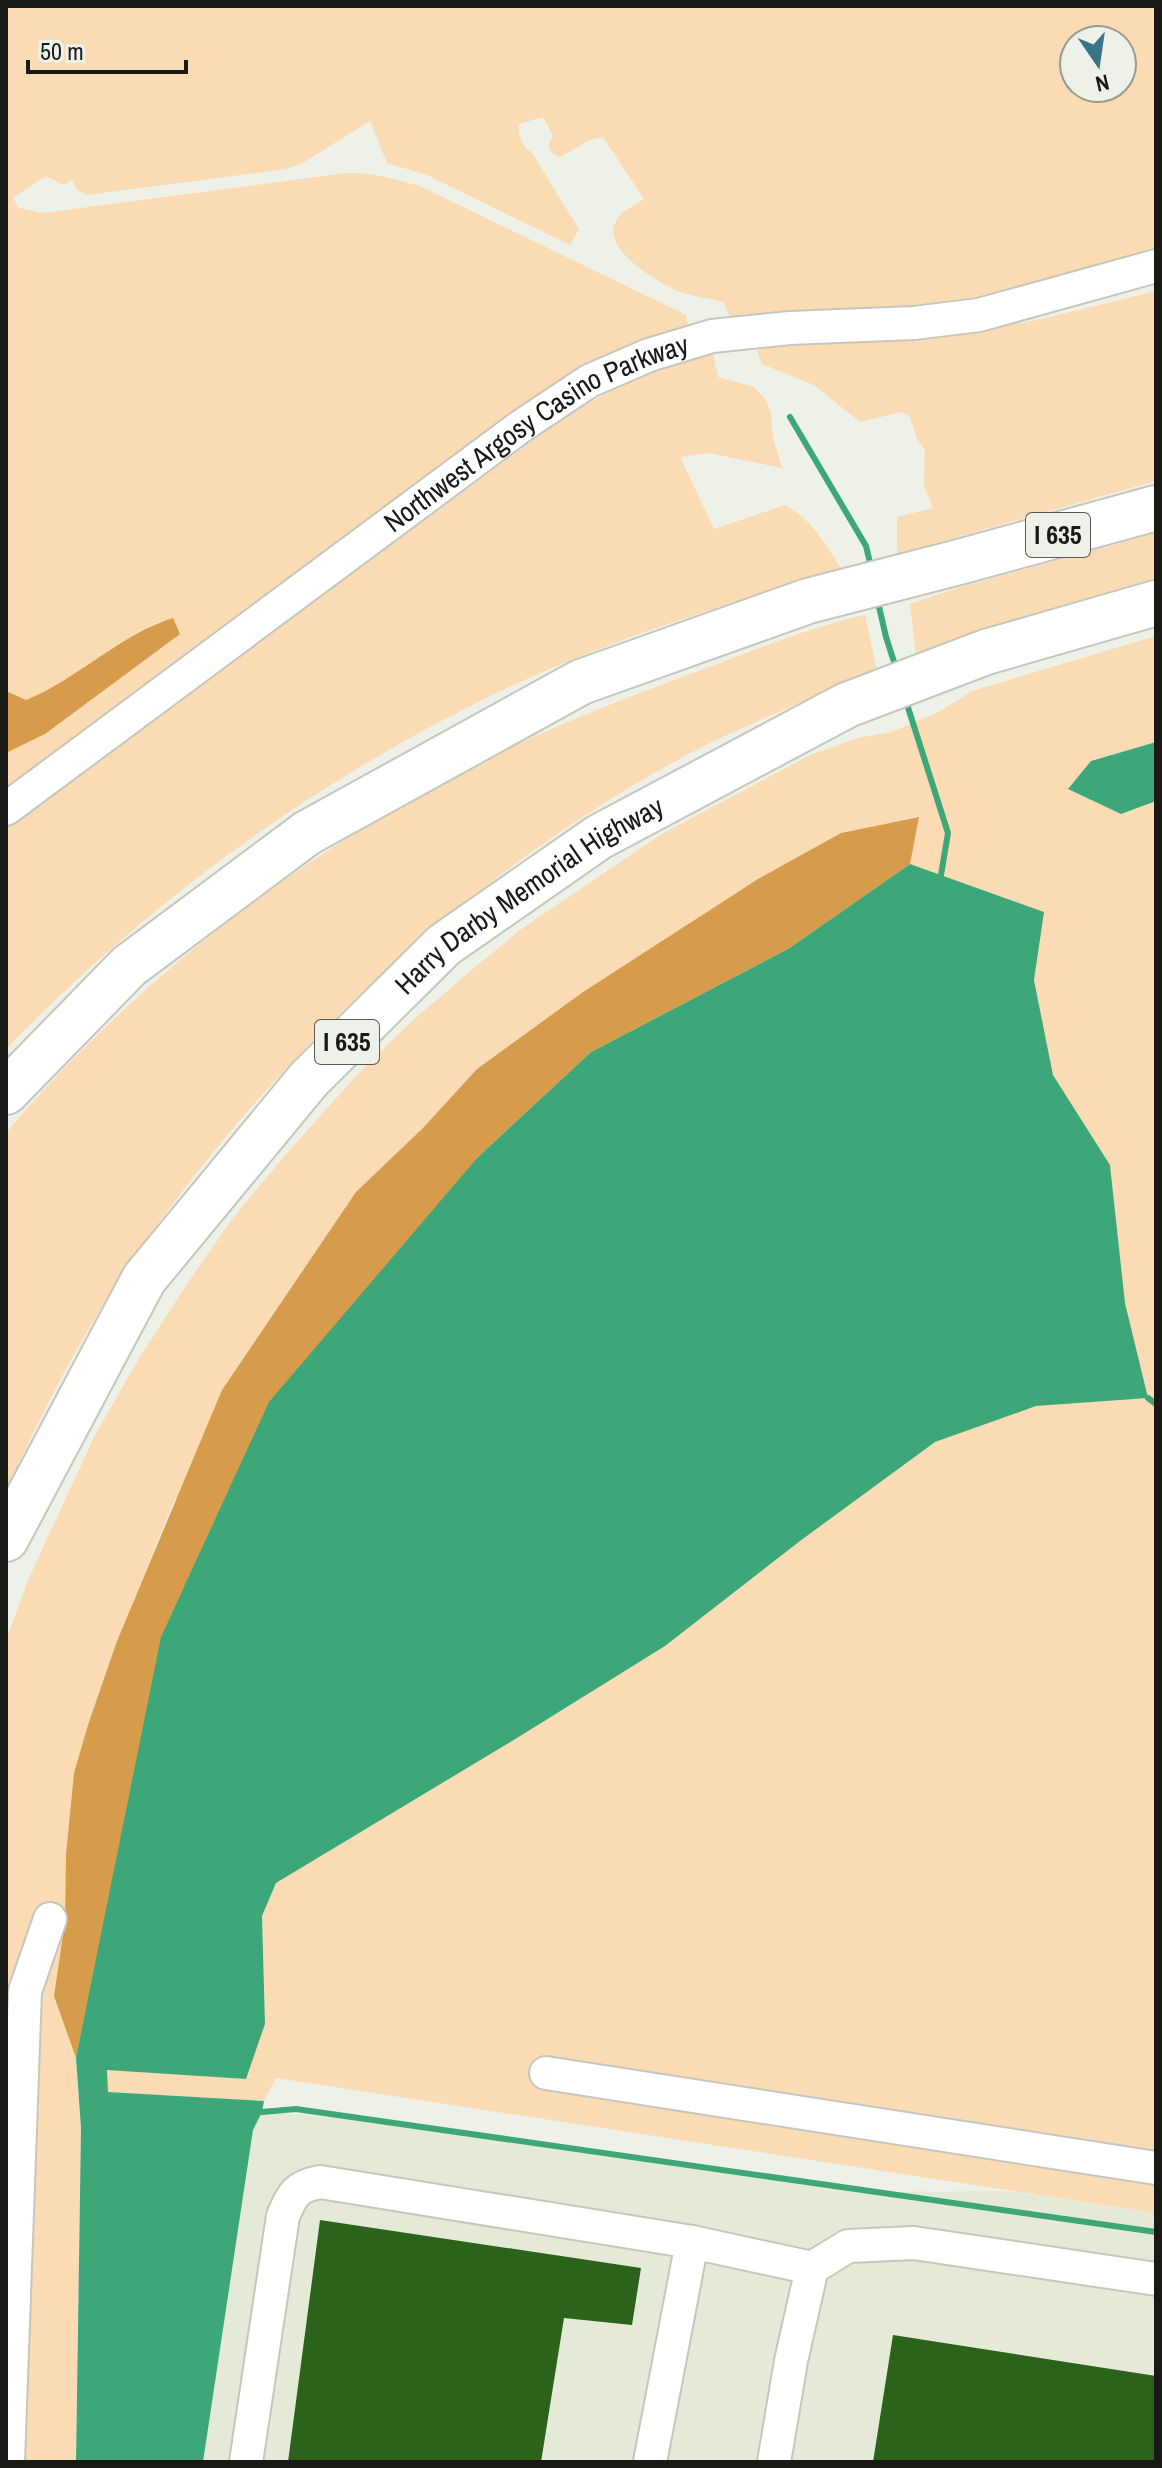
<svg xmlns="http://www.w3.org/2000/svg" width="1162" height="2468" viewBox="0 0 1162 2468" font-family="'Archivo Narrow',sans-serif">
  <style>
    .built { fill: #e5e9d7 }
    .green { fill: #fbdbb4; fill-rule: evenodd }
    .forest { fill: #d69c4c }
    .water { fill: #3ea779 }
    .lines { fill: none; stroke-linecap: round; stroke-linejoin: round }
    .stream { stroke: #3ea779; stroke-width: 6 }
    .building { fill: #2c631b }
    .minor-casing { stroke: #c5c7bd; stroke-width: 36 }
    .highway-casing { stroke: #c5c7bd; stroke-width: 48 }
    .minor { stroke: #fff; stroke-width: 32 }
    .highway { stroke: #fff; stroke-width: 44 }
    .labels { text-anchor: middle; stroke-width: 8; stroke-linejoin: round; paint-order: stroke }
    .shield { fill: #eef1e7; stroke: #595a55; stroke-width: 2 }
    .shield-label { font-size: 26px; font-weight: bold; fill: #191a16 }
    .street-label { font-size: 28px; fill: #191a16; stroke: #eef1e7 }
  </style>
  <rect width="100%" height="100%" fill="#eef1e7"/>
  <!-- built -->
  <path class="built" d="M 262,2112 L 362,2119 L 878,2192 L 1007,2191 L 1156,2213 L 1156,2462 L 203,2462 L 253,2130 Z"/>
  <!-- green -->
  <path class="green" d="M 6,6 L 1156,6 L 1156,250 L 962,305 L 732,321 L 723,302 C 710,298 693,297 680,292 C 659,283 603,251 615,223 C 620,211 634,206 644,199 L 603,137 L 590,140 L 560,157 L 553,154 L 548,146 L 553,136 L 543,117 L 519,124 C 518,137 522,145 532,153 L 579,229 L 570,245 L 427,175 L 387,163 L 370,121 L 301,164 L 286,169 L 87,195 L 77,190 L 72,180 L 63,185 L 46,176 L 13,198 L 19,208 L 43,213 L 346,173 C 373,172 396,179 422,187 L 686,315 L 689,331 L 6,793 L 6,753 L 45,734 L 180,633 L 172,619 L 154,624 L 53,689 L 26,700 L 6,691 ZM 1074,40 L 1122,40 L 1122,88 L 1074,88 Z
    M 1156,291 L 1156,481 L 897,554 L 897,517 L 933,508 L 924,485 L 925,450 L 917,439 L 910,417 L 902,412 L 860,422 L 814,385 L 762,364 L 757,351 L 760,344 L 934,338 L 1037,320 Z
    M 713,354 L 718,377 L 754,387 L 766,400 L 771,413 L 773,438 L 782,468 L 708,453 L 680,457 L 714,529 L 785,505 C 817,524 822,542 843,570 C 722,605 600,642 486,698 C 306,787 145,905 6,1049 L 6,827 L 562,419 C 615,386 652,369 713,354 Z
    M 1156,533 L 1156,581 L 1054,610 L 916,656 L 910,604 L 954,589 Z
    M 865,615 L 877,671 C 813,698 747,723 685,756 C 452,881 236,1090 97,1315 C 63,1371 34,1430 6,1490 L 6,1133 C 137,977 310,847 491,757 C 556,725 625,698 693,673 C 750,652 806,628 865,615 Z
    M 1156,636 L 1156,742 L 1091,761 L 1121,814 L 1156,801 L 1156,2213 L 276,2078 L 264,2101 L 107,2092 L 107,2069 L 246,2079 L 265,2024 L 262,1916 L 276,1883 L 517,1738 L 665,1646 L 800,1541 L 935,1442 L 1036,1406 L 1147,1398 L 1125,1303 L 1110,1165 L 1053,1075 L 1034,980 L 1043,912 L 910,864 L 918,817 L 841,833 L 758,879 L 583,992 L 477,1069 L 422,1129 L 174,1501 L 117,1641 L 74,1773 L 66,1854 L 65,1921 L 54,1996 L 76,2058 L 81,2128 L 76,2462 L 6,2462 L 6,1640 L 29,1578 L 95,1435 L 141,1355 L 187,1284 L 232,1219 L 287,1153 L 357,1075 L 411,1022 L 462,978 L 520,930 L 660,835 L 810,755 L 858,738 L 891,732 L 939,712 L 972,691 Z"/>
  <!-- forest -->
  <path class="forest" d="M 173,618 L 180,634 L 45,734 L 6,753 L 6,691 L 26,700 C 78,679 119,635 173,618 Z
    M 919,817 L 910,864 L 788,949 L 591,1052 L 478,1157 L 87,2007 L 76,2058 L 54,1996 L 65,1921 L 66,1854 L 74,1773 L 88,1725 L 117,1641 L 222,1390 L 356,1192 L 422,1129 L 477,1069 L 583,992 L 758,879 L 841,833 Z"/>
  <!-- water -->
  <path class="water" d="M 1156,742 L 1156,801 L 1121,814 L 1068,789 L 1091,761 Z
    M 910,864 L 1044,912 L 1034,980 L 1053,1075 L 1110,1165 L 1125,1303 L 1148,1398 L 1036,1406 L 935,1442 L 800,1541 L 665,1646 L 517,1738 L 276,1883 L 262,1916 L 265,2024 L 246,2079 L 107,2070 L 108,2092 L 264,2101 L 262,2112 L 253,2130 L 203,2462 L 76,2462 L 81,2128 L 76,2058 L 161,1637 L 269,1402 L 478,1157 L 591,1052 L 788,949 Z"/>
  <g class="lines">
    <!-- stream -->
    <path class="stream" d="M 790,417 L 866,546 L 871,567
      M 877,598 L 886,637 L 896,668
      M 905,698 L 948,833 L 941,875
      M 1148,1398 L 1156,1404
      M 262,2112 L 296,2109 L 1156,2232"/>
  </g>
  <!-- building -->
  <path class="building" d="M 320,2220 L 641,2268 L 632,2325 L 564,2318 L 541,2462 L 288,2462 Z
    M 893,2335 L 1156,2376 L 1156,2462 L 873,2462 Z"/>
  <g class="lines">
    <defs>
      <g id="minor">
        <path id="s1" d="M 6,809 L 520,427 L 589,381 L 649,355 L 712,336 L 790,328 L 914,323 L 979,315 L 1156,266"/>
        <path d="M 546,2073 L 1156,2168"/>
        <path d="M 8,2462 L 25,1991 L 50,1919"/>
        <path d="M 246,2462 L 283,2216 C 293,2194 295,2187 320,2182 L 692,2242 L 812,2268"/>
        <path d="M 650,2462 L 692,2242"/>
        <path d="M 774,2462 L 791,2361 L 812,2268 L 848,2246 L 914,2243 L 1156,2279"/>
      </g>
      <g id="highway">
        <path d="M 6,1092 L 129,966 L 307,833 L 581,682 L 808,601 L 959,562 L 1156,508"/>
        <path id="s2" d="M 6,1539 L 144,1279 L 309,1079 L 444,945 L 599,837 L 847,705 L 986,652 L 1156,603"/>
      </g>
    </defs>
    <!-- minor casing -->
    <use href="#minor" class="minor-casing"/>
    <!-- highway casing -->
    <use href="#highway" class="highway-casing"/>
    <!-- minor -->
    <use href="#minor" class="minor"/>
    <!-- highway -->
    <use href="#highway" class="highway"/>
  </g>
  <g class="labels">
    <!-- shield labels -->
    <g class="shield">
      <rect x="1026" y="513" width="64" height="44" rx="6"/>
      <rect x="315" y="1020" width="64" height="44" rx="6"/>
    </g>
    <g class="shield-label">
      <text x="1058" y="544">I 635</text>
      <text x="347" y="1051">I 635</text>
    </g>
    <!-- street labels -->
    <g class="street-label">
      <text dy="10" stroke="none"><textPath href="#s1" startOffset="652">Northwest Argosy Casino Parkway</textPath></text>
      <text dy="10" stroke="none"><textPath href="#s2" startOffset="842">Harry Darby Memorial Highway</textPath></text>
    </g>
  </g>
  <!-- border -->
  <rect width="1162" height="2468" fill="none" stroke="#191a16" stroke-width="16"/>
  <!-- north arrow -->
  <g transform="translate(1098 64) rotate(167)"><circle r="38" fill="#eef1e7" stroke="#999b93" stroke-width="2"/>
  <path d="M0-6L14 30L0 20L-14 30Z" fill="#39738c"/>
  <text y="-12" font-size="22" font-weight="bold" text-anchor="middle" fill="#191a16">N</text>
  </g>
  <!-- scale -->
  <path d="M28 60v12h158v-12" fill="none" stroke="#191a16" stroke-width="4"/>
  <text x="40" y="60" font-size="24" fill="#191a16" stroke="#eef1e7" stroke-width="6" paint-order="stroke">50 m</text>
</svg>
